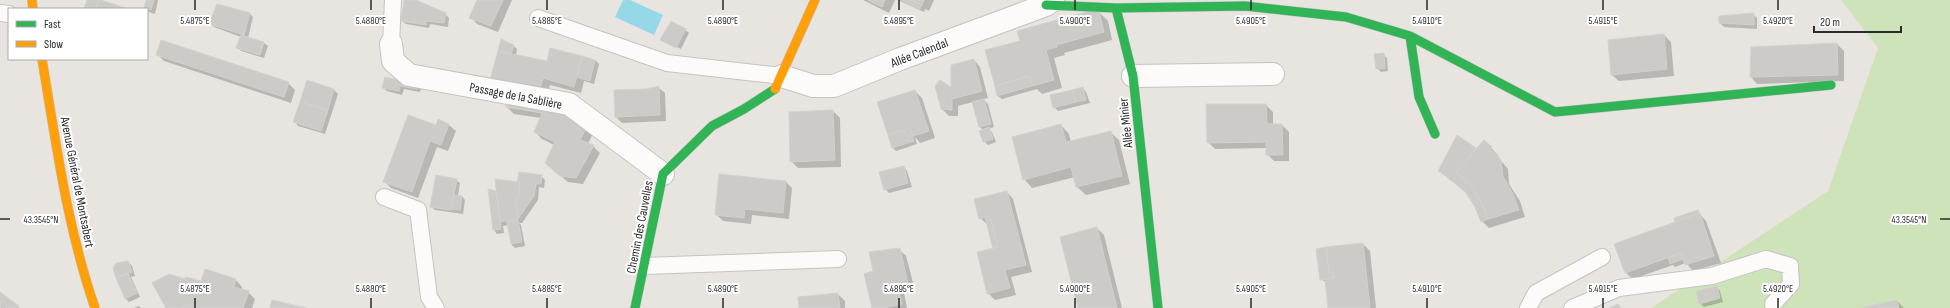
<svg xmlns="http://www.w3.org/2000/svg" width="1950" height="308" viewBox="0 0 1950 308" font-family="'Sofia Sans Condensed',sans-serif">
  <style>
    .green { fill: #cee3ba }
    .water { fill: #95d9e9 }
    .shadow { fill: #0003 }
    .building { fill: #cdcbc7; stroke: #d3d1cd }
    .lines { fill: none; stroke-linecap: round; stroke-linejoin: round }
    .lane-casing { stroke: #c4c4c3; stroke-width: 18 }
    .street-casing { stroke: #c4c4c3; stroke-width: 24 }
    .fast-casing { stroke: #c4c4c3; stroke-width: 10 }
    .slow-casing { stroke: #c4c4c3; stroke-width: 10 }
    .lane { stroke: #fcfbfa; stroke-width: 16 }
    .street { stroke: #fcfbfa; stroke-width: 22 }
    .fast { stroke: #30b455; stroke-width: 9 }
    .slow { stroke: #ff9f0a; stroke-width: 9 }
    .ticks { fill: none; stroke: #2b2b2b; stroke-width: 1.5 }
    .labels { text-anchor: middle; stroke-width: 4; stroke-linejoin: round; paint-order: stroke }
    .street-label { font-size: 13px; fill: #2b2b2b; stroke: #fff }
    .ticks-label { font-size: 10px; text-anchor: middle; fill: #2b2b2b; stroke: #fff; stroke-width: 4; stroke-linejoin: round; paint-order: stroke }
  </style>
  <rect width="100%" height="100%" fill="#e8e5e0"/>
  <!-- green -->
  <path class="green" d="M 1841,0 L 1950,0 L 1950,308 L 1651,308 L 1828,191 L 1878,48 Z"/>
  <!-- water -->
  <path class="water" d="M 623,0 L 630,0 L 663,15 L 654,35 L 615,17 Z"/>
  <!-- shadow -->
  <path class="shadow" d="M 147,0 L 158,0 L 155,14 L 149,12 L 145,8 Z
    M 405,0 L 413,0 L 445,14 L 449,18 L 448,27 L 430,24 L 429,28 L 406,24 L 402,21 Z
    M 478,0 L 512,0 L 498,32 L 477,24 L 471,17 Z
    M 863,0 L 895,0 L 889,13 Z
    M 898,0 L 934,0 L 929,11 L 925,9 L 924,12 Z
    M 1099,12 L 1108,21 L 1112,40 L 1064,53 L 1065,55 L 1054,58 L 1062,88 L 1042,94 L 1037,89 L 1002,99 L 998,96 L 986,51 L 1021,42 Z
    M 250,14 L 253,17 L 248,38 L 264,43 L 268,46 L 264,58 L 241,51 L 237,47 L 241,37 L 214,27 L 211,24 Z
    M 1753,14 L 1757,18 L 1757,29 L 1724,27 L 1720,23 Z
    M 685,30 L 689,33 L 681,49 L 662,40 Z
    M 1664,35 L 1671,42 L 1674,76 L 1619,81 L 1612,75 Z
    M 1837,44 L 1844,51 L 1844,81 L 1757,84 L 1751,77 L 1752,48 Z
    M 513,45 L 517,49 L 516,55 L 548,62 L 595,60 L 599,64 L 594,84 L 584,81 L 581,93 L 550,85 L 547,97 L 498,86 Z
    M 157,54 L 288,83 L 295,90 L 291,103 L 164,61 Z
    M 1383,54 L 1387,58 L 1388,71 L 1381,72 L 1377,68 Z
    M 974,60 L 980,67 L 988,98 L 983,99 L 988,104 L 994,127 L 989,129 L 992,132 L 996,142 L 988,145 L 984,141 L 983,130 L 980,127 L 973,102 L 958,106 L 958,116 L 949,116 L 942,109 L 952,88 Z
    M 386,79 L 417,85 L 421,89 L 420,92 L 404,89 L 402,95 L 387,91 L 383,88 Z
    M 307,82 L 334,90 L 338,94 L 325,134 L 298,126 L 295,122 Z
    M 658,87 L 665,93 L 666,121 L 622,123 L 616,117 L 648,90 Z
    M 1083,88 L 1086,92 L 1090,103 L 1058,111 L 1054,107 Z
    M 915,91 L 922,98 L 935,138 L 920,143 L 915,137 L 917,144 L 896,151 L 892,147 Z
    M 509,98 L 594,131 L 588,144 L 593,146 L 600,153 L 583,184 L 568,182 L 546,163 L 554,145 L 542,139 L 535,132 L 541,118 L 514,114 L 507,107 Z
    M 1266,105 L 1273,112 L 1273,125 L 1282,125 L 1289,132 L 1289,161 L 1274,161 L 1267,154 L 1267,148 L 1215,149 L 1208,142 Z
    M 833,111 L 840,118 L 841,167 L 798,168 L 791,161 Z
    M 449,125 L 456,131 L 448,151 L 437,147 L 418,198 L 391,188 L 384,181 L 437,126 Z
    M 1061,125 L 1069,134 L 1071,142 L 1110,132 L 1119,140 L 1130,184 L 1086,195 L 1077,187 L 1075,177 L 1032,188 L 1024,179 Z
    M 1457,137 L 1476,149 L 1484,141 L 1498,155 L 1497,156 L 1508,169 L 1509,184 L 1520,201 L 1525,217 L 1489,228 L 1482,221 L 1476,207 L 1467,193 L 1439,171 Z
    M 904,167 L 907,171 L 912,187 L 889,193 L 885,189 Z
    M 541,176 L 545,180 L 544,188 L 539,187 L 538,200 L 522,223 L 519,223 L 521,225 L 525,246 L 515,248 L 511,244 L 508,225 L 503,226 L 504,233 L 497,234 L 494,230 L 489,190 L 497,192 L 518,183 Z
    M 456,180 L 460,183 L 458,196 L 462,196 L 465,200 L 463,214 L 435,210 L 431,206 Z
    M 786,182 L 792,188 L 789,219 L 752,215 L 751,224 L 723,221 L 716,214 Z
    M 1007,192 L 1013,199 L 1032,272 L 1011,277 L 1016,295 L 995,300 L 988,293 L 994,249 L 988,225 L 980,218 Z
    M 1697,211 L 1706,221 L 1721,263 L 1693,271 L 1686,263 L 1675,267 L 1673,265 L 1633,279 L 1626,273 L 1677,222 L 1676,219 Z
    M 1097,228 L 1104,235 L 1122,308 L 1079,308 Z
    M 1363,244 L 1370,251 L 1376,308 L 1329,308 L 1327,283 L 1321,279 Z
    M 899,249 L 906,256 L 915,290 L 904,293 L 907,308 L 873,308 L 874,272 Z
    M 128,262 L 132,266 L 135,276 L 131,277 L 140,297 L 129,302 L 125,298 Z
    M 236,280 L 242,287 L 242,290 L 248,292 L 255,299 L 252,308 L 167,308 L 186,281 L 202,283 Z
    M 1717,287 L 1720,291 L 1723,302 L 1704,307 L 1700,303 Z
    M 0,293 L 18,307 L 20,308 L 1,308 Z
    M 838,294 L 845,301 L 845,308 L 800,308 Z
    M 1897,301 L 1904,308 L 1865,308 Z
    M 139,306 L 141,308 L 134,308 Z"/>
  <!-- building -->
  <path class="building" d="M 87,0 L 99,0 L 96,9 L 84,9 Z
    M 99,0 L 101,0 L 129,9 L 96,9 Z
    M 146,0 L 154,0 L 151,10 L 144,8 Z
    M 404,0 L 416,0 L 446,13 L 444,23 L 426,21 L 426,25 L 401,21 Z
    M 477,0 L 503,0 L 491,26 L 469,18 Z
    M 868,0 L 885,0 L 882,7 Z
    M 901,0 L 911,0 L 922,5 L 920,9 Z
    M 911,0 L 924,0 L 922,5 Z
    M 217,4 L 250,13 L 244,35 L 209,24 Z
    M 1099,11 L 1104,32 L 1056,45 L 1057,47 L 1046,50 L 1054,80 L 1032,86 L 1029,76 L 995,86 L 985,50 L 1020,41 L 1017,31 L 1086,12 Z
    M 1754,13 L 1754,25 L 1719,23 L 1719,16 Z
    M 671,21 L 686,29 L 676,48 L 660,40 Z
    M 1664,34 L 1667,69 L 1611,75 L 1608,40 Z
    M 241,35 L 264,42 L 260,55 L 236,48 Z
    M 501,39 L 514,45 L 511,55 L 498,51 Z
    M 161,40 L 289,82 L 284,97 L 156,55 Z
    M 1837,43 L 1838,75 L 1750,77 L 1751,47 Z
    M 550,48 L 582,56 L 574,87 L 543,78 L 540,90 L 490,80 L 498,51 L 547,61 Z
    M 1384,53 L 1385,68 L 1376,69 L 1374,54 Z
    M 582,56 L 595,60 L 590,81 L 576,77 Z
    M 974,59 L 982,91 L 952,99 L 952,110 L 941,109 L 935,86 L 940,80 L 951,87 L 951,65 Z
    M 1029,76 L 1032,86 L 997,96 L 995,86 Z
    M 385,77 L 418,84 L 417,89 L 400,86 L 399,91 L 382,88 Z
    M 307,80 L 334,89 L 328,110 L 300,102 Z
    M 659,86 L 660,115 L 615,117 L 614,90 L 647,89 Z
    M 1083,87 L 1086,100 L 1076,102 L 1072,90 Z
    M 915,90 L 929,131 L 913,136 L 910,128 L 888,135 L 877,102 Z
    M 1072,90 L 1076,102 L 1053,108 L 1050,95 Z
    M 508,97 L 553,104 L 588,124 L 580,140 L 594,145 L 576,178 L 560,176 L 545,163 L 555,142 L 534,132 L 542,113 L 506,107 Z
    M 984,99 L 991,124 L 979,127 L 972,102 Z
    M 300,102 L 328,110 L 321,131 L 293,122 Z
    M 1206,104 L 1266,104 L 1267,124 L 1282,124 L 1283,155 L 1266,155 L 1266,142 L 1207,143 Z
    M 833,110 L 835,160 L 790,162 L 789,112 Z
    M 408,115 L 436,125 L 438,119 L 449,124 L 441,145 L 430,141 L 412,192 L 383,182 Z
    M 1061,124 L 1066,142 L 1111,131 L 1122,176 L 1076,187 L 1071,167 L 1023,180 L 1012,137 Z
    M 989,127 L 993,139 L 983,142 L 979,131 Z
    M 910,128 L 914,141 L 892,148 L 888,135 Z
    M 1457,135 L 1476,148 L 1456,172 L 1471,186 L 1482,204 L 1488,219 L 1481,222 L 1475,207 L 1466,193 L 1451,179 L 1438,171 Z
    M 1484,140 L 1492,147 L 1490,150 L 1497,154 L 1501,161 L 1503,176 L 1513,194 L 1519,210 L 1488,219 L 1482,204 L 1471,186 L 1456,172 Z
    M 904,166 L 908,183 L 884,190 L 879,172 Z
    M 519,172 L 542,175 L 541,184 L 536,184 L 534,196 L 518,219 L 515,199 L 518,197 L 520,182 L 517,182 Z
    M 719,174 L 786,181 L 783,213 L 745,209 L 744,218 L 715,215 Z
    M 436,175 L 457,179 L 451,210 L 430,207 Z
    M 495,179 L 520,182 L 518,197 L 515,199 L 518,219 L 500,222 Z
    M 488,189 L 496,191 L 501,229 L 493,230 Z
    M 1007,191 L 1026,265 L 1005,270 L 1010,288 L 987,294 L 977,252 L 998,247 L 990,216 L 979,219 L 974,199 Z
    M 454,195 L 462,196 L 460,210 L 451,209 Z
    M 1698,210 L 1699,213 L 1675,222 L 1674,218 Z
    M 1700,213 L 1714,256 L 1685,265 L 1681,253 L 1625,273 L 1614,244 Z
    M 990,216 L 998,247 L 993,249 L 985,217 Z
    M 518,220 L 522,242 L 511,244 L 507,222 Z
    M 1097,227 L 1117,308 L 1078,308 L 1060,237 Z
    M 1363,243 L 1370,308 L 1328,308 L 1325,279 L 1334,278 L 1333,272 L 1329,273 L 1326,247 Z
    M 1326,247 L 1329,273 L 1333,272 L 1334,278 L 1320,280 L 1316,249 Z
    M 900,248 L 908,284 L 898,286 L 902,304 L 884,308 L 872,308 L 864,274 L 873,271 L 869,252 Z
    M 1681,253 L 1683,259 L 1670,264 L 1668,258 Z
    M 128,261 L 132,272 L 116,278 L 113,268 L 116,263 Z
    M 205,269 L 236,279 L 234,287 L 249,291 L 243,308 L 199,308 L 188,305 L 183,308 L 166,308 L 152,283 L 169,274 L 185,279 L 186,277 L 201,281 Z
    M 128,273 L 137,293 L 125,299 L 116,278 Z
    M 1717,286 L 1720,298 L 1699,304 L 1696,291 Z
    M 0,292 L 19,306 L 18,308 L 0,307 Z
    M 838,293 L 840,308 L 799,308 L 798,297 Z
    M 272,300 L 306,308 L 270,308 Z
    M 1897,300 L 1899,308 L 1879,308 L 1878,304 Z
    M 1618,304 L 1621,308 L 1609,308 Z
    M 1878,304 L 1879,308 L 1861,308 Z
    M 188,305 L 199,308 L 183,308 Z"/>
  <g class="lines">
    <defs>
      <path id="lane" d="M 0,13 L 9,14
        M 538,18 L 667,63 L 782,76
        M 391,44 L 393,0
        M 384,197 L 418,210 L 429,297 L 436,308
        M 645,266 L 838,259
        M 1528,308 L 1536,293 L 1602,257
        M 1572,308 L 1619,288 L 1712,276 L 1766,259 L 1790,266 L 1791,284 L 1773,304"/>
      <path id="street" d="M 391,44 L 393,61 L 409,75 L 569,104 L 663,174
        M 782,76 L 813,86 L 834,86 L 900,59 L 1046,5 L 1053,0
        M 1133,76 L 1273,74"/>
      <path id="fast" d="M 1046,5 L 1116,8 L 1133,76 L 1158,308
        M 1116,8 L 1245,6 L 1346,17 L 1410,36 L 1419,97 L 1435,134
        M 1410,36 L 1555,112 L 1831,85
        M 635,308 L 663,174 L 712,126 L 744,109 L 775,89"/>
      <path id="slow" d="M 32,0 L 33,9
        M 42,59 C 56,143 67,227 95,308
        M 775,89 L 815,0"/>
    </defs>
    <!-- lane casing -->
    <use href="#lane" class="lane-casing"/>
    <!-- street casing -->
    <use href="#street" class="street-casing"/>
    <!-- fast casing -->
    <use href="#fast" class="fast-casing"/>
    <!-- slow casing -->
    <use href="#slow" class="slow-casing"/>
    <!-- lane -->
    <use href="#lane" class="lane"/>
    <!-- street -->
    <use href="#street" class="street"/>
    <!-- fast -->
    <use href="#fast" class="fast"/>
    <!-- slow -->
    <use href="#slow" class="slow"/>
  </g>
  <!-- ticks -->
  <path class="ticks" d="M 195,0 L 195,10M 371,0 L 371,10M 547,0 L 547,10M 723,0 L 723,10M 899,0 L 899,10M 1075,0 L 1075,10M 1251,0 L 1251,10M 1427,0 L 1427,10M 1603,0 L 1603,10M 1778,0 L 1778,10M 0,219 L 10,219M 1940,219 L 1950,219M 195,298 L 195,308M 371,298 L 371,308M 547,298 L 547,308M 723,298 L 723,308M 899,298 L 899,308M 1075,298 L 1075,308M 1251,298 L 1251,308M 1427,298 L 1427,308M 1603,298 L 1603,308M 1778,298 L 1778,308"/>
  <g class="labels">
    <!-- street labels -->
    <g class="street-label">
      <text transform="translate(919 52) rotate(-21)" y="5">Allée Calendal</text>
      <text transform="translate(516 95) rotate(11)" y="5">Passage de la Sablière</text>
      <text transform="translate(1125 123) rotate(-96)" y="5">Allée Minier</text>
      <text transform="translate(78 182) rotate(79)" y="5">Avenue Général de Montsabert</text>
      <text transform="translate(639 227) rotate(-79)" y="5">Chemin des Cauvelles</text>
    </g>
  </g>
  <g class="ticks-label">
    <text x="195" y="24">5.4875°E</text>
    <text x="371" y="24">5.4880°E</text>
    <text x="547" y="24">5.4885°E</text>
    <text x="723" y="24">5.4890°E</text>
    <text x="899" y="24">5.4895°E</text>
    <text x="1075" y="24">5.4900°E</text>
    <text x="1251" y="24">5.4905°E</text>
    <text x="1427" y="24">5.4910°E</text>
    <text x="1603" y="24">5.4915°E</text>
    <text x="1778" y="24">5.4920°E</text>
    <text x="41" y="223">43.3545°N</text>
    <text x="1909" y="223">43.3545°N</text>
    <text x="195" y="292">5.4875°E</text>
    <text x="371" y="292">5.4880°E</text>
    <text x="547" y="292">5.4885°E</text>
    <text x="723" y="292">5.4890°E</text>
    <text x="899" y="292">5.4895°E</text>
    <text x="1075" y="292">5.4900°E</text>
    <text x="1251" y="292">5.4905°E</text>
    <text x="1427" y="292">5.4910°E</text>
    <text x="1603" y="292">5.4915°E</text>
    <text x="1778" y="292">5.4920°E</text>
  </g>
  <!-- legend -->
  <rect x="8" y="8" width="140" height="52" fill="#ffffff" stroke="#aaaaaa"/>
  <rect x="16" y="21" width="20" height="6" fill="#30b455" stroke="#aaaaaa"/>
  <text x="44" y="28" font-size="12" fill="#2b2b2b">Fast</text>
  <rect x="16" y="41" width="20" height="6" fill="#ff9f0a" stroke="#aaaaaa"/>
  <text x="44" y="48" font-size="12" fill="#2b2b2b">Slow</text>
  <!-- scale -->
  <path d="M1814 26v6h87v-6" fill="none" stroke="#2b2b2b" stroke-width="2"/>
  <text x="1820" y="26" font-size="12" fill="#2b2b2b" stroke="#ffffff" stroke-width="3" paint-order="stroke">20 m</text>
</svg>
